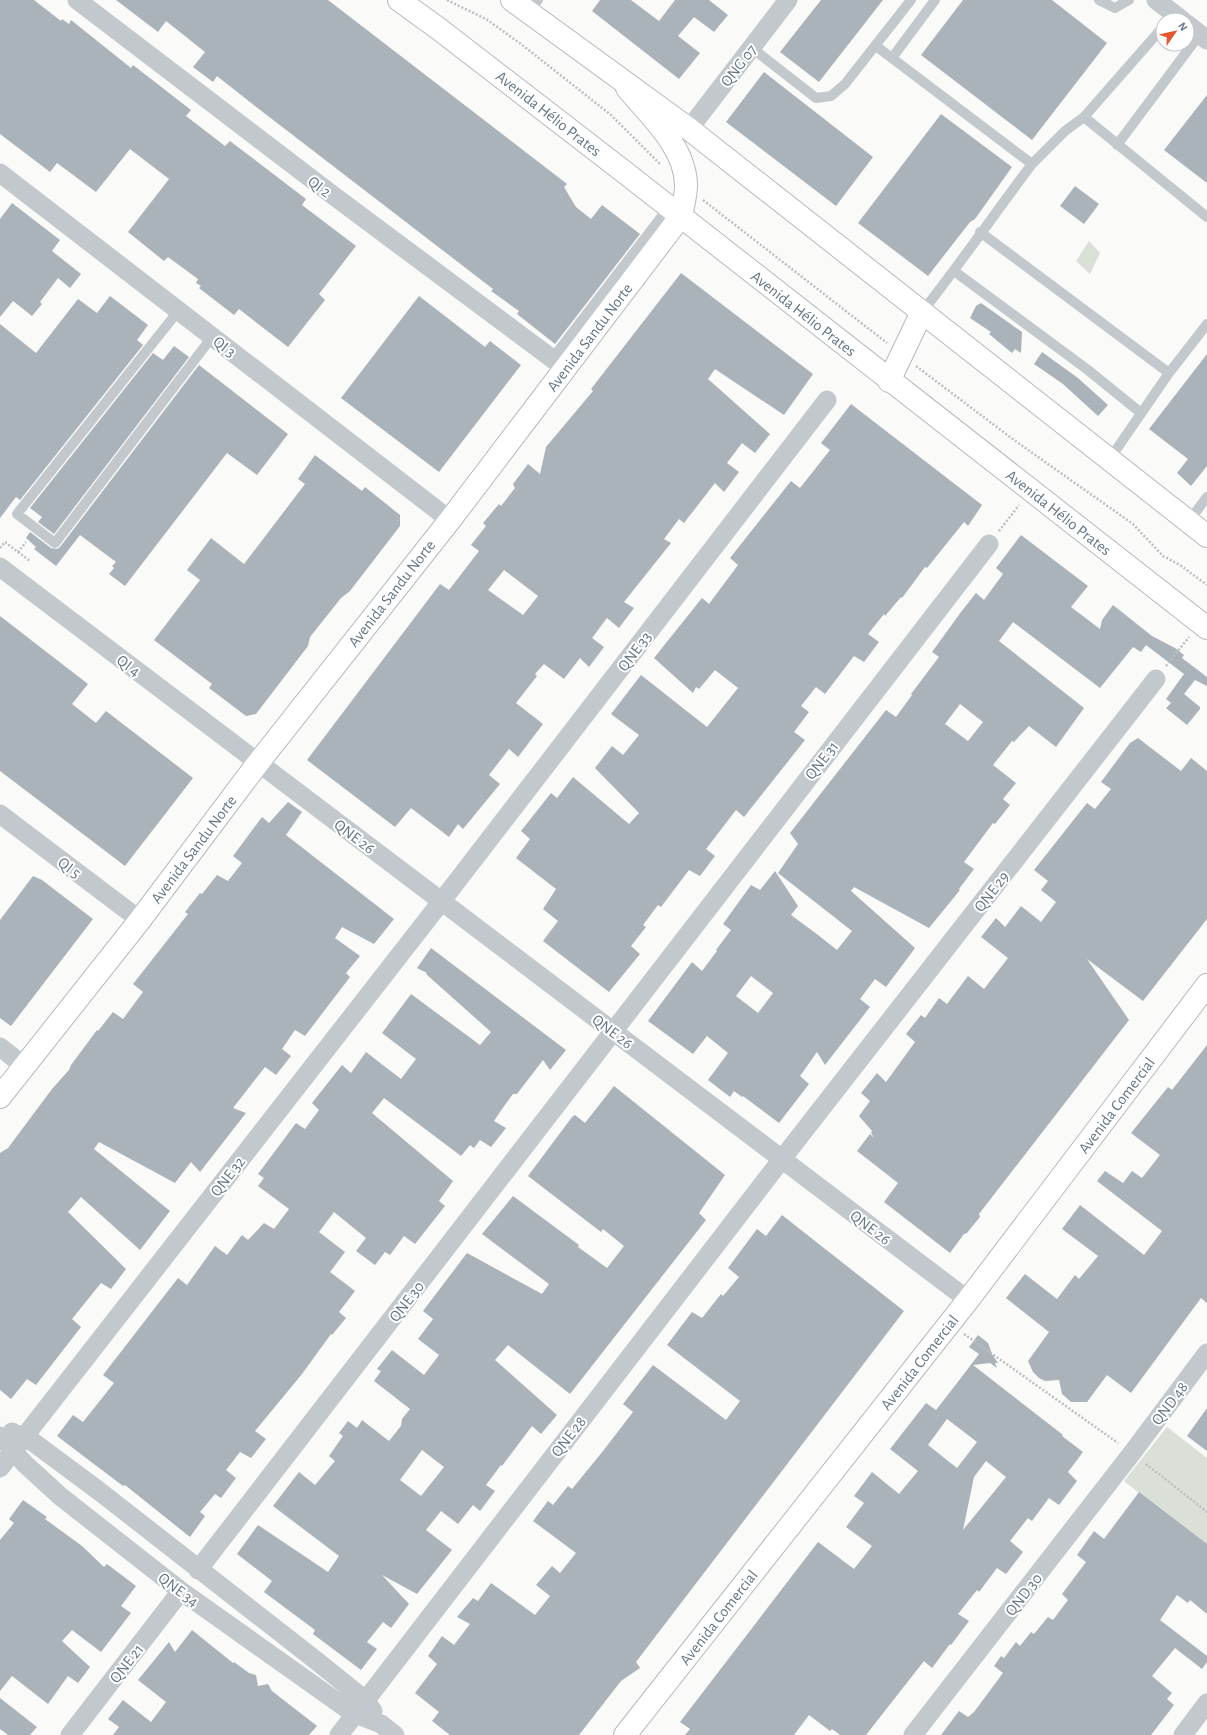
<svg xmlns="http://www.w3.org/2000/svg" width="1207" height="1735" viewBox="0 0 1207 1735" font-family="'Alegreya Sans',sans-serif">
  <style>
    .green { fill: #dadfd7 }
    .building { fill: #aab3b9; fill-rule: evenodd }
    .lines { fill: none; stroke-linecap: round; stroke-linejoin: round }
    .secondary-casing { stroke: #b3babf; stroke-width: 24 }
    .primary-casing { stroke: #b5babe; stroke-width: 24 }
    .path { stroke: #bbbfc2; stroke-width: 2.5; stroke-dasharray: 2 2; stroke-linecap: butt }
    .service { stroke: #c3c8cc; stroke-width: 10 }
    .minor { stroke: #c3c8cc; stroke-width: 19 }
    .secondary { stroke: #fff; stroke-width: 22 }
    .primary { stroke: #fff; stroke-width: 22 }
    .labels { text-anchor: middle; stroke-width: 4; stroke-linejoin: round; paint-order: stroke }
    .street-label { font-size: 16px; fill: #657683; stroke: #fff }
  </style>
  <rect width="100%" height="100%" fill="#fafaf8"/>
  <!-- green -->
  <path class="green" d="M 1089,241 L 1100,253 L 1090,274 L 1076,261 Z
    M 1167,1427 L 1207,1458 L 1207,1546 L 1124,1481 Z"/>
  <!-- building -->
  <path class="building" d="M 0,0 L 34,0 L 61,21 L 62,19 L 69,24 L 71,20 L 131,68 L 133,65 L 191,110 L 186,116 L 225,146 L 230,141 L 306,199 L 302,205 L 356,246 L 319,294 L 325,300 L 288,347 L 239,309 L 234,315 L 199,288 L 201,286 L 196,283 L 198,279 L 168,257 L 164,261 L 128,232 L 169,179 L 130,149 L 96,192 L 57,163 L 50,172 L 0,134 Z
    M 116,0 L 328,0 L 567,184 L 564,187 L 576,207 L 591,219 L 602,205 L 640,234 L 555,344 L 517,314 L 519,311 L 491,291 L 493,289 L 255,106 L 217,76 L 213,82 L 193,67 L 205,52 L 166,21 L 158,32 Z
    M 600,0 L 631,0 L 659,21 L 675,0 L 709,0 L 728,15 L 714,32 L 694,17 L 678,36 L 700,53 L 679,79 L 592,11 Z
    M 821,0 L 883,0 L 819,82 L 780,52 Z
    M 963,0 L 1052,0 L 1107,43 L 1032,140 L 921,55 Z
    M 764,72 L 873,157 L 836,206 L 726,122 Z
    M 1207,95 L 1207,183 L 1164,150 Z
    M 941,114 L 1012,167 L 975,219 L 970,222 L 928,276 L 858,223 Z
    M 1075,186 L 1099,204 L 1084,224 L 1060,206 Z
    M 12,203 L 60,240 L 52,251 L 81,274 L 70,288 L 58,278 L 40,302 L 42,304 L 32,316 L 13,301 L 0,317 L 0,219 Z
    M 681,273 L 813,374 L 784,415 L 715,369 L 708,379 L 770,434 L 755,453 L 742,443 L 727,463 L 739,472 L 724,492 L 715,483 L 684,523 L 679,519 L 664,539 L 671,543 L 624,602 L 634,608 L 619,628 L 607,618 L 592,638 L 604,647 L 589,667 L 580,658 L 564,679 L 544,664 L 535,674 L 537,676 L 516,703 L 543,724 L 518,757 L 509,749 L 489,775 L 500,784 L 463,829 L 458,824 L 449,837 L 411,808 L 395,827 L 307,760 L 440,584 L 449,590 L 479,551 L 471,545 L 486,526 L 483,523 L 499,504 L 501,506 L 515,488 L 513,484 L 528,464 L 540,474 L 546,447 L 593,391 L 591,389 ZM 504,570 L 538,596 L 523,615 L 488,590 Z
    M 110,296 L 148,325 L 137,340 L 143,345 L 20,500 L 16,497 L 0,518 L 0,324 L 36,353 L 78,299 L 97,313 Z
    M 419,296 L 485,347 L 490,341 L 521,365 L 439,472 L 341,398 Z
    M 981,303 L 1022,332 L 1021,353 L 1015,349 L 1012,353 L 989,334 L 991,332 L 970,318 L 976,306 Z
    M 174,346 L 189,357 L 54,534 L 38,522 L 42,517 L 30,508 L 153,353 L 163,360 Z
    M 1042,352 L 1078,378 L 1108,405 L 1098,416 L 1063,384 L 1034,364 Z
    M 1207,354 L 1207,466 L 1191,486 L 1177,473 L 1188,459 L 1149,429 Z
    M 199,365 L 288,434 L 257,475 L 227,453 L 125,586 L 109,574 L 114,568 L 112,566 L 116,562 L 80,535 L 56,566 L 34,549 L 36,547 L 26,538 L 30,532 L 51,548 L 57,549 L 60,547 Z
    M 851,404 L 982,505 L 968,526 L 964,522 L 927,568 L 925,567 L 902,598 L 901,597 L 885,616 L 884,614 L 868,634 L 879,642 L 864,662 L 854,656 L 825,694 L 816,687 L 801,706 L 809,712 L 794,732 L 805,740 L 744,817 L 736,810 L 706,849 L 715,856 L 700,876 L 689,870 L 661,907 L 658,905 L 643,925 L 646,927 L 631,946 L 640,954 L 609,992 L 543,941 L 558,921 L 543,909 L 556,889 L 516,858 L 530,839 L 521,831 L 551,793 L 557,798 L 573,777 L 629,824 L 639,813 L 595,768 L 612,746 L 623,755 L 639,735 L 611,714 L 641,675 L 707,727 L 738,688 L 715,670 L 699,689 L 696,687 L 693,693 L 654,658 L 702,598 L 709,604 L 738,565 L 730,558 L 791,481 L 800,488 L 830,450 L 821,443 Z
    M 315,455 L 362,491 L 365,487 L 400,515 L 400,526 L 350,591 L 341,598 L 310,637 L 308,646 L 256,714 L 246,716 L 209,688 L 212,684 L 154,640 L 200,580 L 187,570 L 211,538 L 244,564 L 305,484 L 298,479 Z
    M 1021,535 L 1088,586 L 1071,607 L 1100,629 L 1102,620 L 1113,605 L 1152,636 L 1175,648 L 1184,655 L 1182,658 L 1207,677 L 1207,686 L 1195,680 L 1184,694 L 1200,707 L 1200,709 L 1187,725 L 1166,708 L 1171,703 L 1166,699 L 1184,674 L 1146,645 L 1141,652 L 1133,647 L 1100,688 L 1013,622 L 999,641 L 1084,708 L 1056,747 L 1029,726 L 1014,742 L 1012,741 L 993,765 L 1016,783 L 1003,799 L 1010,805 L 995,824 L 993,823 L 964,862 L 974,869 L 959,889 L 960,890 L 929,928 L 854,887 L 851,891 L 915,948 L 886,987 L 875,979 L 860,999 L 870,1007 L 825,1065 L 817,1052 L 800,1076 L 809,1084 L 779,1123 L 743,1096 L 742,1097 L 734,1091 L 730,1097 L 708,1080 L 728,1053 L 707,1036 L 693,1054 L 648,1021 L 692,962 L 702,971 L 717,951 L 716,950 L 731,930 L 723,924 L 751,885 L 760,890 L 775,871 L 798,906 L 791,915 L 818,935 L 837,950 L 852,931 L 778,873 L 798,844 L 790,833 L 886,710 L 896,717 L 912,695 L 911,694 L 939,657 L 932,652 L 961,612 L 976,593 L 984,600 L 1003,574 L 996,568 ZM 960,704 L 983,722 L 968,741 L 945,724 ZM 751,976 L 773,993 L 758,1013 L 736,996 Z
    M 0,616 L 88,684 L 72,704 L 96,723 L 106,711 L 193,778 L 125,866 L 0,771 Z
    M 1138,738 L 1181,771 L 1191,758 L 1207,771 L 1207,919 L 1143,1001 L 1087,959 L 1129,1020 L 979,1214 L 980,1217 L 975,1223 L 967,1233 L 964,1234 L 950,1253 L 884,1202 L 898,1183 L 857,1151 L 870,1134 L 874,1138 L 871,1133 L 872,1131 L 859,1116 L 870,1101 L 861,1093 L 877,1073 L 886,1082 L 915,1042 L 906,1034 L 921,1015 L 925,1018 L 939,998 L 947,1004 L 968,976 L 984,989 L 1008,958 L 981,937 L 996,918 L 1005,927 L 1021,906 L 1041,922 L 1056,902 L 1041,890 L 1048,881 L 1034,870 L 1087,803 L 1095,809 L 1111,789 L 1101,782 L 1130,743 Z
    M 288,802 L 302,812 L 286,835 L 394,919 L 374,944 L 342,927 L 335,938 L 360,956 L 346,973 L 350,977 L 305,1036 L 295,1030 L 282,1049 L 291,1056 L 276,1075 L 265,1067 L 233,1108 L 246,1113 L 200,1172 L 191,1162 L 175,1183 L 99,1142 L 94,1149 L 170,1211 L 140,1250 L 81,1197 L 68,1212 L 126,1269 L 111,1289 L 101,1283 L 72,1319 L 81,1327 L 36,1385 L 27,1379 L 11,1399 L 0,1390 L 0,1153 L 8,1148 L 52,1089 L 69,1070 L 71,1065 L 97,1030 L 98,1031 L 113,1012 L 123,1019 L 143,992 L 133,984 L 188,914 L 185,912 L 200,893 L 202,894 L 217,875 L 228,881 L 242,863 L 233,856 L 262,817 L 269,823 Z
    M 33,876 L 42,880 L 93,919 L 11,1026 L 0,1018 L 0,920 Z
    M 431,948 L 566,1050 L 550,1070 L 543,1060 L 517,1094 L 513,1094 L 502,1109 L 494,1121 L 506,1128 L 491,1147 L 480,1140 L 474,1148 L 470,1145 L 461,1156 L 384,1098 L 372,1113 L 453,1181 L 439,1201 L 445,1206 L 415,1244 L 404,1236 L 390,1255 L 385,1252 L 375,1265 L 356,1251 L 366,1238 L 334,1212 L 319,1232 L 345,1252 L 330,1272 L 355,1291 L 339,1312 L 346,1318 L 332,1335 L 331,1334 L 302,1374 L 255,1431 L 266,1439 L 251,1458 L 240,1452 L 226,1470 L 236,1478 L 221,1498 L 215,1494 L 200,1512 L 205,1516 L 190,1537 L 125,1485 L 123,1486 L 57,1436 L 73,1415 L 83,1422 L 114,1383 L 103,1375 L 178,1278 L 187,1285 L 215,1246 L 227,1255 L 242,1235 L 248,1240 L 264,1223 L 274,1229 L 289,1209 L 258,1186 L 264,1178 L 258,1174 L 296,1123 L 305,1129 L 319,1110 L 312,1103 L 342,1065 L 351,1073 L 366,1052 L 401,1079 L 416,1059 L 382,1033 L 411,994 L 480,1045 L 491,1032 L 426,974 L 427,973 L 417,968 Z
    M 1207,1045 L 1207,1303 L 1201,1298 L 1131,1393 L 1107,1375 L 1087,1402 L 1071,1402 L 1062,1394 L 1059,1380 L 1045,1381 L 1039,1378 L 1033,1372 L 1028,1361 L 1049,1332 L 1006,1298 L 1025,1274 L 1057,1299 L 1075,1275 L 1079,1279 L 1098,1256 L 1062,1229 L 1080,1205 L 1144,1255 L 1162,1231 L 1097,1181 L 1105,1171 L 1123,1183 L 1132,1171 L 1142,1178 L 1160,1155 L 1131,1133 L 1168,1087 L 1172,1090 Z
    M 614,1086 L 725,1175 L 699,1213 L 706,1220 L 570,1394 L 508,1345 L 495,1360 L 557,1415 L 541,1434 L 532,1426 L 502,1466 L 501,1465 L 486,1485 L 495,1491 L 480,1511 L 473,1505 L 458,1524 L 441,1511 L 426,1530 L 452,1550 L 417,1594 L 382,1575 L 409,1604 L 391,1628 L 383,1622 L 367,1642 L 377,1649 L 361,1670 L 313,1634 L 315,1630 L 264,1592 L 272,1581 L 237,1554 L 258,1525 L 328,1572 L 339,1556 L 273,1506 L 299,1472 L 315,1485 L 335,1461 L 329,1456 L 343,1436 L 339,1433 L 348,1421 L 357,1428 L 362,1420 L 389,1441 L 401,1426 L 402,1419 L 410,1409 L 374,1381 L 381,1371 L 377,1369 L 392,1350 L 424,1375 L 439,1355 L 418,1339 L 433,1319 L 423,1311 L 467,1253 L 542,1294 L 549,1284 L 482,1234 L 513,1196 L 579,1245 L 578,1247 L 607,1268 L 624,1246 L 603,1229 L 601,1232 L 528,1176 L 572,1117 L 575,1115 L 585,1123 ZM 422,1450 L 444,1467 L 421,1496 L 400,1480 Z
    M 782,1215 L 904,1311 L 636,1662 L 640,1668 L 621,1681 L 579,1735 L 450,1735 L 432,1721 L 439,1712 L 415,1693 L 437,1664 L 428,1656 L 442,1636 L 454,1645 L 470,1624 L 457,1617 L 473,1598 L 478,1601 L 491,1583 L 535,1615 L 550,1596 L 536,1585 L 552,1566 L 560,1573 L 576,1553 L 533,1521 L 548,1501 L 553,1505 L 568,1486 L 572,1489 L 603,1451 L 633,1412 L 623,1404 L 653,1365 L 726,1420 L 740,1401 L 667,1345 L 692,1312 L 702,1318 L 721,1294 L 723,1296 L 739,1277 L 728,1268 L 757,1229 L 766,1236 Z
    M 978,1335 L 988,1343 L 992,1354 L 998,1363 L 995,1363 L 997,1368 L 990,1363 L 973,1365 L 1063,1435 L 1062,1436 L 1083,1452 L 1068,1472 L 1077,1481 L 1059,1505 L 1049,1498 L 1032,1521 L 1028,1518 L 1010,1541 L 1023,1552 L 1006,1574 L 997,1568 L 979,1592 L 977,1590 L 958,1614 L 969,1621 L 951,1645 L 950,1644 L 932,1668 L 924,1661 L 866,1735 L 840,1735 L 832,1729 L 830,1731 L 809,1715 L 794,1735 L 685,1735 L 690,1729 L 680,1722 L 818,1542 L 854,1569 L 872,1546 L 846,1527 L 864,1503 L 854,1496 L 872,1472 L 899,1494 L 918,1471 L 890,1449 L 926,1403 L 936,1410 L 954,1387 L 979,1354 L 969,1347 ZM 947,1419 L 977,1442 L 957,1468 L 928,1445 ZM 986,1461 L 1006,1477 L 963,1530 L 974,1477 Z
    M 1207,1408 L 1207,1451 L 1187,1436 Z
    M 1139,1492 L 1207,1544 L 1207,1614 L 1190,1600 L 1188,1603 L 1177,1595 L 1160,1620 L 1207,1656 L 1207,1662 L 1202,1669 L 1175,1648 L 1152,1676 L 1172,1693 L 1167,1699 L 1174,1705 L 1151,1735 L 941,1735 L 959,1711 L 968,1717 L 974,1712 L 1003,1673 L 994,1666 L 1001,1656 L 1004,1658 L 1016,1642 L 1020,1646 L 1031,1632 L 1034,1634 L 1048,1617 L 1053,1620 L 1068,1600 L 1062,1594 L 1086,1562 L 1077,1555 L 1094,1531 L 1104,1539 Z
    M 23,1500 L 47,1517 L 45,1519 L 82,1546 L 104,1567 L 107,1564 L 136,1586 L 121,1606 L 131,1613 L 101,1652 L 72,1630 L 62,1641 L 90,1667 L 78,1683 L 68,1676 L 48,1704 L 12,1676 L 0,1691 L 0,1540 L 14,1523 L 9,1519 Z
    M 192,1630 L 233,1663 L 234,1662 L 249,1673 L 256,1675 L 258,1686 L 268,1684 L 272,1691 L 317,1726 L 309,1735 L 113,1735 L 119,1727 L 108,1719 L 123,1700 L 151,1722 L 166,1702 L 138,1680 L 169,1642 L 175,1652 Z
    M 0,1698 L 37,1727 L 30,1735 L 8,1735 L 0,1729 Z"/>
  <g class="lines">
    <defs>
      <path id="secondary" d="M 0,1097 L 140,920 L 258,763 L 450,520 L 681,216 C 683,206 686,195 686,186 C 686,147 650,116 627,88
        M 625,1735 L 968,1300 L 1207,985"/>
      <path id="primary" d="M 399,0 L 439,29 L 623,171 L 1207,628
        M 512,0 L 689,129 L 1207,536
        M 889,381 L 922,312"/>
    </defs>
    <!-- secondary casing -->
    <use href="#secondary" class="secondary-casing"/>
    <!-- primary casing -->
    <use href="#primary" class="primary-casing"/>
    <!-- path -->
    <path class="path" d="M 447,0 L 486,19 L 521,44 L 611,115 L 661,165
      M 703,200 L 887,343
      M 916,366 L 1014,440 L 1133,524 L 1163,556 L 1180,565 L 1207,585
      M 999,531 L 1019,505
      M 0,548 L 5,542 L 18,552 L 26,542
      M 18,552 L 30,561
      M 1166,666 L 1189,637
      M 964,1334 L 1118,1443
      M 1146,1464 L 1207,1512"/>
    <!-- service -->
    <path class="service" d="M 1099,0 L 1115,8 L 1129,0
      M 529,13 L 538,0
      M 876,46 L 1032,164 C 995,213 960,264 922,312
      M 752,48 L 816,98 L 831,96 L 845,84 L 911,0
      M 892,58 L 935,0
      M 1084,117 L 1207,217
      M 1117,145 L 1200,34
      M 1032,164 L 1065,131 L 1084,117 L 1163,27
      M 980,232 L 1169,373
      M 954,271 L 1088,370 L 1141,413
      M 179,310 L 17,514 L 55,543 L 212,337
      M 552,359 L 669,207
      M 1109,460 L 1169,373 L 1207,324
      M 1189,521 L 1207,497"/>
    <!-- minor -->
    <path class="minor" d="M 77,0 L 334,196 L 566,369
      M 1156,0 L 1182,20
      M 1187,24 L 1207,40
      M 689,129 L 788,0
      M 0,173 L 450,520
      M 0,567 L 968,1300
      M 0,814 L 140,920
      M 0,1047 L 24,1066
      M 12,1432 L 33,1442 L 99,1491 L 318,1662 L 365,1700 L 373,1711
      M 0,1436 L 25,1464 L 60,1496 L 181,1591 L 343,1706 L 355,1714 L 381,1724 L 395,1735
      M 0,1468 L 441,902 L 827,400
      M 198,1570 L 989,544
      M 70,1735 L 181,1591
      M 339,1735 L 782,1159 L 1156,679
      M 913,1735 L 1132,1453 L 1207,1353
      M 1183,1735 L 1207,1703"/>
    <!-- secondary -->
    <use href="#secondary" class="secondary"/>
    <!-- primary -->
    <use href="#primary" class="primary"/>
  </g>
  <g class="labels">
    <!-- street labels -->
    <g class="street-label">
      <text transform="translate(738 65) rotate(-52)" y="6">QNG 07</text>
      <text transform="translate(549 113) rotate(38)" y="6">Avenida Hélio Prates</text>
      <text transform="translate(320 186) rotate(37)" y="6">QI 2</text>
      <text transform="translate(804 313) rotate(38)" y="6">Avenida Hélio Prates</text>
      <text transform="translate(589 337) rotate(-53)" y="6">Avenida Sandu Norte</text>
      <text transform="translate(225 346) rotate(38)" y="6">QI 3</text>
      <text transform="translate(1059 512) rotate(38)" y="6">Avenida Hélio Prates</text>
      <text transform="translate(391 593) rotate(-52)" y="6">Avenida Sandu Norte</text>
      <text transform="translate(634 651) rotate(-53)" y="6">QNE 33</text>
      <text transform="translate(129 665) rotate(37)" y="6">QI 4</text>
      <text transform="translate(821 760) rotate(-52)" y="6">QNE 31</text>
      <text transform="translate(355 836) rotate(37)" y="6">QNE 26</text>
      <text transform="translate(193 849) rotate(-53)" y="6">Avenida Sandu Norte</text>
      <text transform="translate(70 867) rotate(37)" y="6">QI 5</text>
      <text transform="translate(991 891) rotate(-52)" y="6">QNE 29</text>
      <text transform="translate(613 1031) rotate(37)" y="6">QNE 26</text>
      <text transform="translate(1116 1105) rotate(-53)" y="6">Avenida Comercial</text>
      <text transform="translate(227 1176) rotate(-52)" y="6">QNE 32</text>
      <text transform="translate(871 1227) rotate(37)" y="6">QNE 26</text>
      <text transform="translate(406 1301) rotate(-52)" y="6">QNE 30</text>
      <text transform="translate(919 1362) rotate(-52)" y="6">Avenida Comercial</text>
      <text transform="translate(1169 1403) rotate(-53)" y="6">QND 48</text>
      <text transform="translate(568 1436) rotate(-52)" y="6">QNE 28</text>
      <text transform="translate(179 1589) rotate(37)" y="6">QNE 34</text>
      <text transform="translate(1023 1594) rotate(-52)" y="6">QND 30</text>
      <text transform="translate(718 1617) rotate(-52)" y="6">Avenida Comercial</text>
      <text transform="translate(126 1663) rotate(-52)" y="6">QNE 21</text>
    </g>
  </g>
  <!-- north arrow -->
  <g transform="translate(1175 32) rotate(56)"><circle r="19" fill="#ffffff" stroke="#c1c8cd"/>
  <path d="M0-3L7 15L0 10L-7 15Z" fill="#e4572e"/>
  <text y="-6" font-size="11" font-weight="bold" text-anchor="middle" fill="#657683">N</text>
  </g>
</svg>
